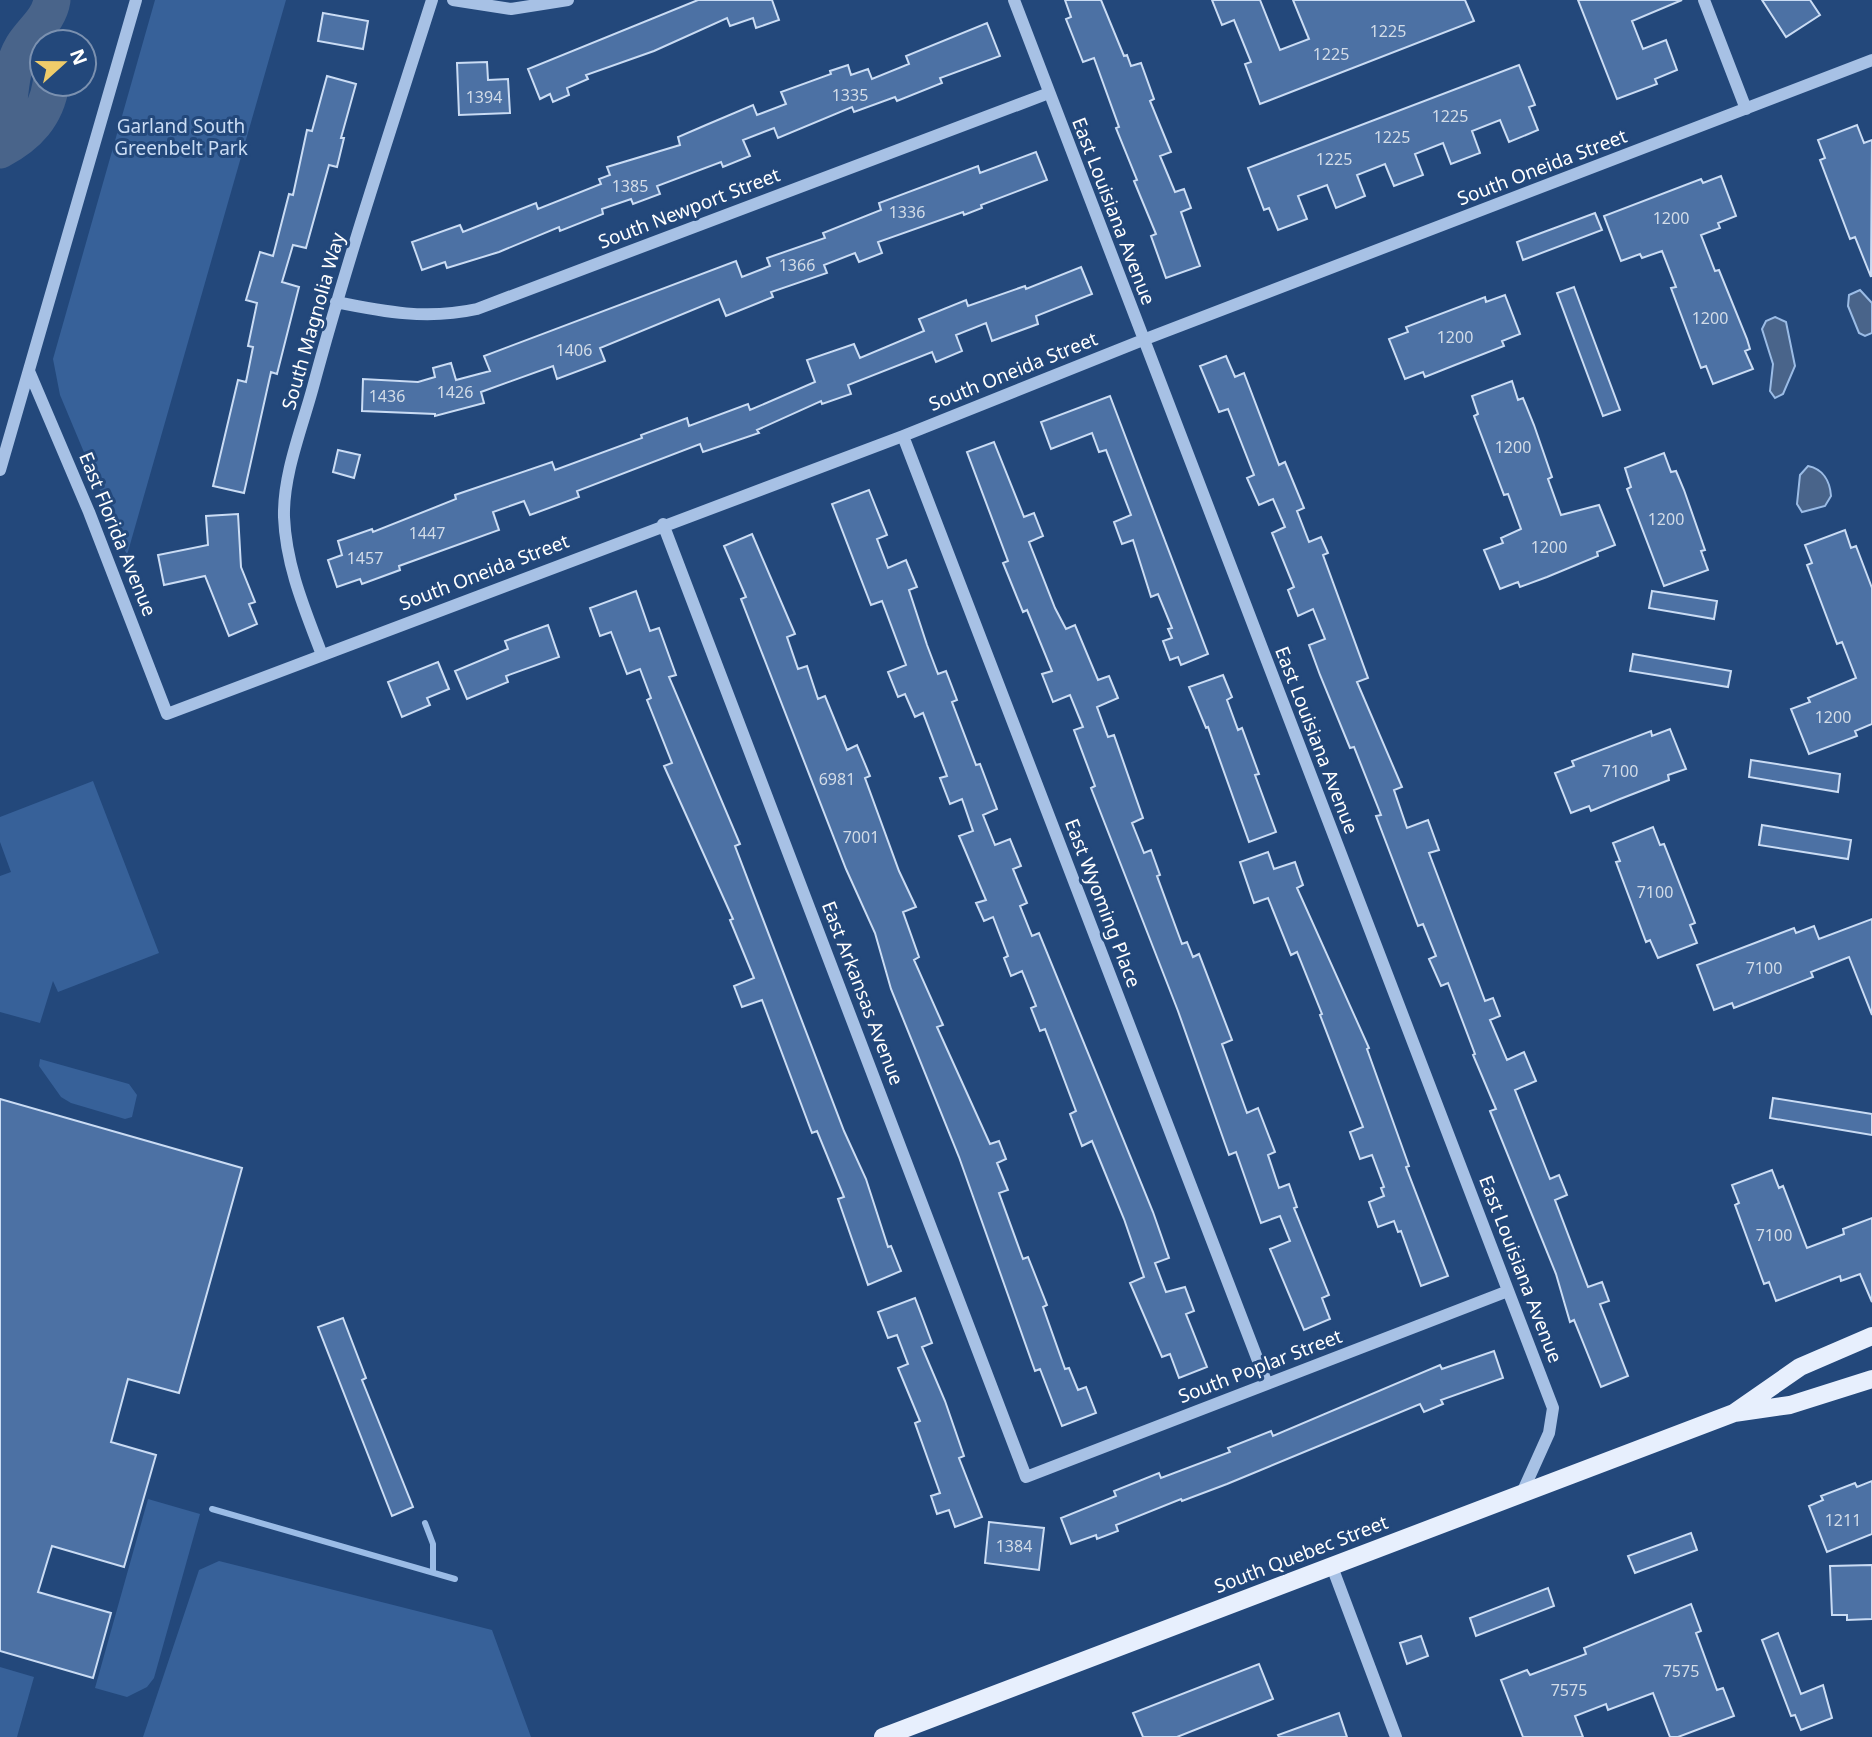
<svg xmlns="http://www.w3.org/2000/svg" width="1872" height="1737" viewBox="0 0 1872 1737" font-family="'Noto Sans',sans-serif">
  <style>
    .green { fill: #376199 }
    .water { fill: #49648a; stroke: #9bbce6; stroke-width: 2 }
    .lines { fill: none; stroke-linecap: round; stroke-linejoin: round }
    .stream { stroke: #9bbce6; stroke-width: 6 }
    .river { stroke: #49648a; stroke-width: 37 }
    .building { fill: #4c71a4; stroke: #cadcf4; stroke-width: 2 }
    .minor { stroke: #a7c1e5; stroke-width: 12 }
    .major { stroke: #e7effd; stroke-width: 18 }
    .labels { text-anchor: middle; stroke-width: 6; stroke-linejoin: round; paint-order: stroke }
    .number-label { font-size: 16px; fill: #d2dce8 }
    .park-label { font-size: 19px; fill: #cadcf4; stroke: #23487b }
    .street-label { font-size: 19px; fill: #fff; stroke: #23487b }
  </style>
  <rect width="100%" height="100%" fill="#23487b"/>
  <!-- green -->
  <path class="green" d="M 155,0 L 286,0 L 127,555 L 60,395 L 53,359 Z
    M 93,781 L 159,953 L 58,992 L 53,981 L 40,1023 L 0,1012 L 0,876 L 11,872 L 0,842 L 0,817 Z
    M 40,1059 L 129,1084 L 137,1095 L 132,1117 L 125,1119 L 71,1103 L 61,1097 L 39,1066 Z
    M 148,1499 L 200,1514 L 154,1678 L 147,1687 L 127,1697 L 95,1688 Z
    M 219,1561 L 492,1630 L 531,1737 L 143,1737 L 199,1570 Z
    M 0,1667 L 34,1677 L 17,1737 L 0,1737 Z"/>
  <!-- water -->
  <path class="water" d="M 1860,290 L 1872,303 L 1872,333 L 1865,336 L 1859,333 L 1848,306 L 1849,295 Z
    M 1775,317 L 1786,322 L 1795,366 L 1783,394 L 1775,398 L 1770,391 L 1773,364 L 1762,329 L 1766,321 Z
    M 1808,466 C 1823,469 1830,481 1831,496 L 1825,506 L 1802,512 L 1797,504 L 1800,475 Z"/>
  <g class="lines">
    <!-- stream -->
    <path class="stream" d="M 212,1509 L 455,1579
      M 425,1523 L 433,1544 L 433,1572"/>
    <!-- river -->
    <path class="river" d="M 0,144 C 13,113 5,76 23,46 C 33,30 49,20 52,0
      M 0,150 C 28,135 46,116 51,84"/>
  </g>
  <!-- building -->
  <path class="building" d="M 698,0 L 772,0 L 779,20 L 756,28 L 753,18 L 730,26 L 727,18 L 654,51 L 586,75 L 588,79 L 567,88 L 569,95 L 553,102 L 550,94 L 540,99 L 528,69 Z
    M 1065,0 L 1101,0 L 1124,56 L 1127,55 L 1131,66 L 1141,63 L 1154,99 L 1150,101 L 1171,152 L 1160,156 L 1175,192 L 1184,189 L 1191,208 L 1181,212 L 1200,266 L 1166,278 L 1151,236 L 1156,234 L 1134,181 L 1137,180 L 1116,128 L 1119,127 L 1094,58 L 1083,62 L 1066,19 L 1071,17 Z
    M 1212,0 L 1260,0 L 1280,50 L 1309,39 L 1293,0 L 1465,0 L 1474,21 L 1260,104 L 1245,64 L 1251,62 L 1234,20 L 1222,25 Z
    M 1578,0 L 1682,0 L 1632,21 L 1643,49 L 1666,40 L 1677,70 L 1655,79 L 1657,84 L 1617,99 Z
    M 1762,0 L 1810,0 L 1820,15 L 1786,37 Z
    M 323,13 L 368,21 L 363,49 L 318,41 Z
    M 987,23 L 1000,56 L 940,78 L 942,83 L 897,101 L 895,97 L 854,112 L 852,107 L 778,138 L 774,128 L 743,140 L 750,156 L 723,167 L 721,162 L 657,186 L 660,194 L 633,204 L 631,199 L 602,209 L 603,214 L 560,231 L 559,227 L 499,252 L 447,268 L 445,262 L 422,270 L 412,242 L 460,225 L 463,232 L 536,203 L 538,209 L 601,184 L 599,179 L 610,175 L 607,167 L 680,145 L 678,137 L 706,125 L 753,105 L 757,115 L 786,104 L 781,92 L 831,74 L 830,71 L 848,65 L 851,75 L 868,69 L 872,79 L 909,64 L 906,56 Z
    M 487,62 L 488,80 L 508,79 L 510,113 L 459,115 L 457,63 Z
    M 1519,65 L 1535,105 L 1529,107 L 1538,130 L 1509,142 L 1500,120 L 1472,131 L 1480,153 L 1451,164 L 1443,143 L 1415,154 L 1423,175 L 1394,186 L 1385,164 L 1357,175 L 1365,196 L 1336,208 L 1327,185 L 1298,196 L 1307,219 L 1278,230 L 1269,208 L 1264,210 L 1248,168 Z
    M 327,76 L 356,84 L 341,138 L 344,138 L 337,167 L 329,165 L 306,248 L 293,245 L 282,282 L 299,287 L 277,374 L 271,372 L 244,493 L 213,486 L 238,380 L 246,382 L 253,347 L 248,346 L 257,303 L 246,300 L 260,252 L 273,256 L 289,194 L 293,195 L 307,130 L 312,131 Z
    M 1857,125 L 1864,143 L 1872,140 L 1871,277 L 1855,237 L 1850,239 L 1820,160 L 1825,158 L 1818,140 Z
    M 1036,152 L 1047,180 L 981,205 L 982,208 L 964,215 L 963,212 L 878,242 L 882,253 L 859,262 L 855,253 L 824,265 L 827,273 L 771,292 L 773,297 L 726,316 L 719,299 L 600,348 L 605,361 L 557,379 L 553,366 L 481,392 L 484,403 L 435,416 L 435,414 L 362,411 L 363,379 L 418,382 L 435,377 L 433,368 L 451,363 L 456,380 L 490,371 L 484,356 L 736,261 L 742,277 L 770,266 L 767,258 L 825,238 L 823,233 L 881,210 L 879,203 L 978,166 L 980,173 Z
    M 1721,176 L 1736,216 L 1718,223 L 1720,228 L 1701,235 L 1715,271 L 1719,270 L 1747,339 L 1750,349 L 1745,351 L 1753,369 L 1713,384 L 1706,366 L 1701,368 L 1671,288 L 1676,287 L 1662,251 L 1642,258 L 1640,254 L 1621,261 L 1604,216 L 1701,179 L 1703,183 Z
    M 1595,213 L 1602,230 L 1523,260 L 1517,242 Z
    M 1081,267 L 1092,294 L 1036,316 L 1038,324 L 992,341 L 986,323 L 956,335 L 962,351 L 936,362 L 932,352 L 848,385 L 851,394 L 822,404 L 821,401 L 757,430 L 759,433 L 703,452 L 700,444 L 577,491 L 579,497 L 530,515 L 524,501 L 493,512 L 499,530 L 399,566 L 400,570 L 362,584 L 360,579 L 337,587 L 328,560 L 342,555 L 338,541 L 372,529 L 373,532 L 456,499 L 455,495 L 552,462 L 555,470 L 642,438 L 641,435 L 687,418 L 689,426 L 748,404 L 750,410 L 815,382 L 807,360 L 854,344 L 860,358 L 924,331 L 919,319 L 966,300 L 968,306 L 1025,286 L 1026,289 Z
    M 1574,287 L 1620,410 L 1603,416 L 1557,293 Z
    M 1505,295 L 1520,334 L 1502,341 L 1504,346 L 1455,365 L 1425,377 L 1423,372 L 1405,379 L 1389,339 L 1408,332 L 1406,327 L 1485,297 L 1486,302 Z
    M 1226,356 L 1235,377 L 1244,373 L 1279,465 L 1285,462 L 1304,508 L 1297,511 L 1309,542 L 1321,537 L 1328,553 L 1323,555 L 1368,678 L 1357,682 L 1402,787 L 1394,790 L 1407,828 L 1428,820 L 1439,850 L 1429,853 L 1485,1001 L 1493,998 L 1500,1016 L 1490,1020 L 1507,1060 L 1524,1052 L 1536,1081 L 1515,1090 L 1550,1179 L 1559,1175 L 1567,1195 L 1555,1200 L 1588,1287 L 1602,1282 L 1609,1301 L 1600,1304 L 1628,1376 L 1601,1387 L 1574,1320 L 1570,1322 L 1556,1274 L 1490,1111 L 1496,1109 L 1473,1055 L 1475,1054 L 1448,983 L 1441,986 L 1429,959 L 1436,956 L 1423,924 L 1418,926 L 1376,816 L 1381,815 L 1354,747 L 1350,748 L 1320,675 L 1309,645 L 1325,639 L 1313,609 L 1298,616 L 1288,590 L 1294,587 L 1272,533 L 1285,527 L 1273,499 L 1259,505 L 1247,478 L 1254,475 L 1228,409 L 1219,412 L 1200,366 Z
    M 1512,381 L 1518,400 L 1523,398 L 1534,425 L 1552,477 L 1548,479 L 1561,515 L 1599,505 L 1615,545 L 1597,552 L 1598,556 L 1547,577 L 1520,587 L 1518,582 L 1500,589 L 1484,550 L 1503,543 L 1501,538 L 1521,529 L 1508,494 L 1504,495 L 1474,416 L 1478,414 L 1472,396 Z
    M 1110,396 L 1208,654 L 1181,665 L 1178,657 L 1170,660 L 1163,641 L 1172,638 L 1168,629 L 1172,628 L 1158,594 L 1151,597 L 1133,540 L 1122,544 L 1114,522 L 1131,515 L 1106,450 L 1099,452 L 1092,433 L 1051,449 L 1041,422 Z
    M 994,442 L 1024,517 L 1034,513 L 1043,536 L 1029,542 L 1055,608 L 1066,629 L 1075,625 L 1098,680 L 1109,676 L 1118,698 L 1097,707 L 1108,737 L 1114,735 L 1143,818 L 1132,823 L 1144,853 L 1151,850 L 1160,875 L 1157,876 L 1182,944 L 1187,942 L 1193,957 L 1199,954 L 1232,1040 L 1222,1044 L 1247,1113 L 1258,1108 L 1275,1152 L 1268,1155 L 1279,1188 L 1289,1184 L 1297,1207 L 1294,1208 L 1329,1295 L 1322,1298 L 1330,1319 L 1304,1330 L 1270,1249 L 1290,1241 L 1280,1216 L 1261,1223 L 1236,1152 L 1229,1155 L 1178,1011 L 1091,788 L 1095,786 L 1074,730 L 1083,727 L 1070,695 L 1053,702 L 1042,674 L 1052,671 L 1027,610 L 1023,612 L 1003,563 L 1008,561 L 967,452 Z
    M 338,450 L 360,455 L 354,478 L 333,472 Z
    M 1664,453 L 1671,472 L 1676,471 L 1684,490 L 1705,550 L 1701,551 L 1708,570 L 1664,586 L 1627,489 L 1631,487 L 1625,468 Z
    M 869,490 L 887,535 L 877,539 L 888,568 L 906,560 L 917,587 L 909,590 L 927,645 L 938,674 L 946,671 L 957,700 L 952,702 L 976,765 L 980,764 L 997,809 L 983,815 L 995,845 L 1010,839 L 1021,866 L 1013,869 L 1027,903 L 1020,906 L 1032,936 L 1039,933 L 1153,1212 L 1169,1258 L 1155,1263 L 1166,1292 L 1185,1287 L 1194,1311 L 1186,1314 L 1207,1367 L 1179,1378 L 1170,1354 L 1162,1357 L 1130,1283 L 1144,1277 L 1124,1219 L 1092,1141 L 1082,1146 L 1070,1114 L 1076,1111 L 1045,1029 L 1040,1031 L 1031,1008 L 1036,1006 L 1022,971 L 1011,976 L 1004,958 L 1008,956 L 993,917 L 984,921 L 976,903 L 986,900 L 959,836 L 973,831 L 962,799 L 950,804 L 940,778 L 947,776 L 923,713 L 915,717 L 905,694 L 898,697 L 888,672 L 906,665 L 882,601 L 871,605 L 832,504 Z
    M 238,514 L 241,567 L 255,602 L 249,604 L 257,624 L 229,636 L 205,576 L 164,585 L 158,555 L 208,545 L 206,516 Z
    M 1845,530 L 1851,548 L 1856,546 L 1872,588 L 1872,724 L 1855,731 L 1857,736 L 1809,754 L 1791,709 L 1810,702 L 1808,698 L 1856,678 L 1842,642 L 1837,644 L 1807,565 L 1812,563 L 1805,545 Z
    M 752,534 L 795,634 L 787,637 L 798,669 L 807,666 L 818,699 L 825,696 L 847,750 L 857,745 L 870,776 L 865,778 L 899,871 L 916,907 L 903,912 L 919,957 L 914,960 L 943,1025 L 937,1027 L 990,1144 L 999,1141 L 1006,1159 L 997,1163 L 1008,1190 L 999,1193 L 1023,1259 L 1028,1257 L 1047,1305 L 1043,1307 L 1065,1369 L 1069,1368 L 1078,1390 L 1086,1387 L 1096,1413 L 1062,1426 L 1040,1369 L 1035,1371 L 959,1157 L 891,989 L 875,933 L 846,869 L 741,599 L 746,597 L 724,546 Z
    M 636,591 L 650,631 L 659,628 L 676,675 L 669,677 L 740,844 L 735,846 L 844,1131 L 866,1179 L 888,1247 L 891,1246 L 901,1271 L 868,1285 L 838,1199 L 844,1197 L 817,1131 L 812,1133 L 762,1000 L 742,1007 L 734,986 L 754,978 L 730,920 L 733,919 L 664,766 L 672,763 L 647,700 L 651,698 L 640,669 L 627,674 L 611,632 L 600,636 L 590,608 Z
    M 1652,591 L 1717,601 L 1714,619 L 1649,608 Z
    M 548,625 L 559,657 L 506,676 L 508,682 L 467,699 L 455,671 L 508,649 L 505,641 Z
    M 1633,654 L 1731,671 L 1728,687 L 1630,671 Z
    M 438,662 L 449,689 L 427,698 L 430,705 L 402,717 L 388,682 Z
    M 1223,675 L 1232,697 L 1227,700 L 1238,730 L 1242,728 L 1259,774 L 1255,775 L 1276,832 L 1249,842 L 1208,727 L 1206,728 L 1189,687 Z
    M 1670,729 L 1686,769 L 1668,775 L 1669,780 L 1620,799 L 1591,811 L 1589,806 L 1571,813 L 1555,773 L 1574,766 L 1572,761 L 1651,731 L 1652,736 Z
    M 1751,760 L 1840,774 L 1838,792 L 1749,777 Z
    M 1762,825 L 1851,840 L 1848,859 L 1759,845 Z
    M 1653,827 L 1660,845 L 1664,844 L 1695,923 L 1690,925 L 1697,943 L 1658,958 L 1650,940 L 1646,942 L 1616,862 L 1620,861 L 1613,843 Z
    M 1268,852 L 1274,869 L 1295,862 L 1303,885 L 1297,888 L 1369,1048 L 1367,1049 L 1409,1166 L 1406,1167 L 1448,1276 L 1421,1286 L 1401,1231 L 1398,1232 L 1394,1221 L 1378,1227 L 1369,1202 L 1384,1196 L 1381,1188 L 1384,1187 L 1372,1155 L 1360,1159 L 1350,1132 L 1363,1127 L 1320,1015 L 1322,1014 L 1297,952 L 1291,955 L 1268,898 L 1254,903 L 1240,862 Z
    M 1872,919 L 1872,1015 L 1849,957 L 1811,972 L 1813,977 L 1762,997 L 1734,1008 L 1732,1003 L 1714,1010 L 1697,965 L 1794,928 L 1796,933 L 1814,926 L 1819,939 Z
    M 1773,1098 L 1872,1114 L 1872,1135 L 1770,1118 Z
    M 0,1099 L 242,1168 L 179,1393 L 128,1379 L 111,1442 L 156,1455 L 124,1567 L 52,1546 L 38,1592 L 111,1613 L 93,1678 L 0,1651 Z
    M 1772,1170 L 1779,1188 L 1783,1186 L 1807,1248 L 1844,1234 L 1843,1229 L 1872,1218 L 1872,1302 L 1860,1274 L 1841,1281 L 1840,1276 L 1776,1301 L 1769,1282 L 1764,1284 L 1753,1254 L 1735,1205 L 1739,1203 L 1732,1185 Z
    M 915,1298 L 932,1343 L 922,1347 L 945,1401 L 964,1456 L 959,1458 L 982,1517 L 955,1527 L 949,1510 L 937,1514 L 931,1496 L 940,1493 L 915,1423 L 920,1421 L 898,1368 L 908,1364 L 897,1335 L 888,1338 L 878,1312 Z
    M 343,1318 L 366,1378 L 362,1380 L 413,1507 L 392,1516 L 318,1327 Z
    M 1494,1351 L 1503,1378 L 1441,1400 L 1443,1404 L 1424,1412 L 1420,1404 L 1227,1484 L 1182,1501 L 1181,1499 L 1116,1525 L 1118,1531 L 1097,1539 L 1096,1535 L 1071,1544 L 1061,1518 L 1116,1496 L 1114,1491 L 1159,1473 L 1161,1478 L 1230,1452 L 1228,1448 L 1271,1431 L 1273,1436 L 1440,1365 L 1442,1369 Z
    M 1872,1481 L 1872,1534 L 1827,1552 L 1809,1506 L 1823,1500 L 1821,1496 L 1855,1483 L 1857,1487 Z
    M 989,1522 L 1044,1528 L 1039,1570 L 985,1563 Z
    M 1691,1533 L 1697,1550 L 1635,1573 L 1628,1556 Z
    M 1872,1565 L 1872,1619 L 1847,1620 L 1847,1615 L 1832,1615 L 1830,1566 Z
    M 1548,1588 L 1554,1606 L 1476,1636 L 1470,1618 Z
    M 1691,1604 L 1701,1631 L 1696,1633 L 1717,1690 L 1723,1688 L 1734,1716 L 1678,1737 L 1670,1737 L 1653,1693 L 1608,1710 L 1606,1704 L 1575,1716 L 1583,1737 L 1523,1737 L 1501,1680 L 1527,1670 L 1530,1675 L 1586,1654 L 1584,1648 Z
    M 1778,1633 L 1801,1694 L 1823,1685 L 1832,1718 L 1801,1730 L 1795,1715 L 1791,1716 L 1762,1640 Z
    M 1421,1636 L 1428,1656 L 1407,1664 L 1400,1643 Z
    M 1259,1664 L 1273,1699 L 1177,1737 L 1143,1737 L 1133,1713 Z
    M 1339,1713 L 1347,1737 L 1279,1737 L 1278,1735 Z"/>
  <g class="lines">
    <!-- minor -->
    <path class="minor" d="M 453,0 L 511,9 L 568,0
      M 1014,0 L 1553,1408 L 1549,1433 L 1522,1493
      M 1704,0 L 1746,109
      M 336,302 C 385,312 427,320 477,309 L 1049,93
      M 29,371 L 89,512 L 167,714 L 903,436 L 1143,340 L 1872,60
      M 903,436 L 1267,1384
      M 0,470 L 136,0
      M 663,524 L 1026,1477 L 1508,1291
      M 322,655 C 305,610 286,566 284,517 C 283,474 302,428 313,387 C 348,257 391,129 432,0
      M 1331,1564 L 1396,1737"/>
    <!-- major -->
    <path class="major" d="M 1734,1413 L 1800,1367 L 1872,1336
      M 883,1737 L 1734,1413 L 1790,1405 L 1872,1379"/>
  </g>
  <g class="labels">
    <!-- number labels -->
    <g class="number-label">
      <text x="1388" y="37">1225</text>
      <text x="1331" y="60">1225</text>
      <text x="850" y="101">1335</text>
      <text x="484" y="103">1394</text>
      <text x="1450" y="122">1225</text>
      <text x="1392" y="143">1225</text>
      <text x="1334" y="165">1225</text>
      <text x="630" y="192">1385</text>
      <text x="907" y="218">1336</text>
      <text x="1671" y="224">1200</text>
      <text x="797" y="271">1366</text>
      <text x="1710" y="324">1200</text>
      <text x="1455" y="343">1200</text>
      <text x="574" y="356">1406</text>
      <text x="455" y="398">1426</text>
      <text x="387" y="402">1436</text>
      <text x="1513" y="453">1200</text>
      <text x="1666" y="525">1200</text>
      <text x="427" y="539">1447</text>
      <text x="1549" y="553">1200</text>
      <text x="365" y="564">1457</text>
      <text x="1833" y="723">1200</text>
      <text x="1620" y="777">7100</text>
      <text x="837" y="785">6981</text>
      <text x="861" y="843">7001</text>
      <text x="1655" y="898">7100</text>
      <text x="1764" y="974">7100</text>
      <text x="1774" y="1241">7100</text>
      <text x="1843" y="1526">1211</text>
      <text x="1014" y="1552">1384</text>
      <text x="1681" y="1677">7575</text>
      <text x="1569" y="1696">7575</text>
    </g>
    <!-- park labels -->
    <g class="park-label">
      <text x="181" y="133">Garland South<tspan x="181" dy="22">Greenbelt Park</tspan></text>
    </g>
    <!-- street labels -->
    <g class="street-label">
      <text transform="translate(1542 167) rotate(-21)" y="7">South Oneida Street</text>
      <text transform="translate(689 208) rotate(-21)" y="7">South Newport Street</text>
      <text transform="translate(1114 211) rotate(69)" y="7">East Louisiana Avenue</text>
      <text transform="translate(313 321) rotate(-74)" y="7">South Magnolia Way</text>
      <text transform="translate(1013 371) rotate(-22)" y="7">South Oneida Street</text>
      <text transform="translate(118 534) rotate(68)" y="7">East Florida Avenue</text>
      <text transform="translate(484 572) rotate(-21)" y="7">South Oneida Street</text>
      <text transform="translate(1317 740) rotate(69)" y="7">East Louisiana Avenue</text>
      <text transform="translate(1103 903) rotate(69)" y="7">East Wyoming Place</text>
      <text transform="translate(863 993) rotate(69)" y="7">East Arkansas Avenue</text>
      <text transform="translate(1521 1269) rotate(69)" y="7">East Louisiana Avenue</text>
      <text transform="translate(1260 1366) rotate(-21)" y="7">South Poplar Street</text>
      <text transform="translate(1301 1554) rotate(-21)" y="7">South Quebec Street</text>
    </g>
  </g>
  <!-- north arrow -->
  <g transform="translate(63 63) rotate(69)"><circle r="33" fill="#23487b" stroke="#7b91b0" stroke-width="2"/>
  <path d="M0-5L12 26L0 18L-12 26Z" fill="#efcc6a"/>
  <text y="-10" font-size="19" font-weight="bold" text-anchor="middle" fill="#ffffff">N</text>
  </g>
</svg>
